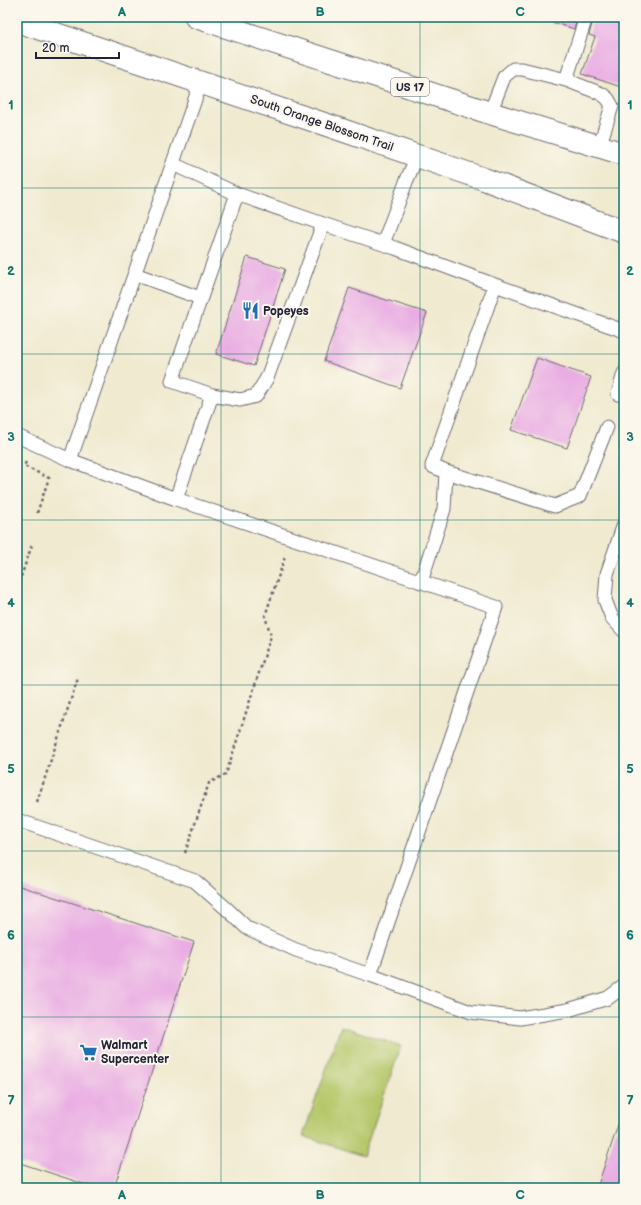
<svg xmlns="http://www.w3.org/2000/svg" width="641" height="1205" viewBox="0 0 641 1205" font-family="'Balsamiq Sans',sans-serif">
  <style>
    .green { fill: #b5c76a; stroke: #6c7452 }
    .building { fill: #e9ace3 }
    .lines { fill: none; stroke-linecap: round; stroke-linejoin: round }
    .lane-casing { stroke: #6a686f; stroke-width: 15 }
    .primary-casing { stroke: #6a686f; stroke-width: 24 }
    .path { stroke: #6a686f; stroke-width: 2.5; stroke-dasharray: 3 3; stroke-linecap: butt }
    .lane { stroke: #fff; stroke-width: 13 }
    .primary { stroke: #fff; stroke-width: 22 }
    .grid { fill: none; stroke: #0f766e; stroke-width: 1; stroke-opacity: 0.55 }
    .labels { text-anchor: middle; stroke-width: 4; stroke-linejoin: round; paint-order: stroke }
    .shield { fill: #fbf7ec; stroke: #636270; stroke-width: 1 }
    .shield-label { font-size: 11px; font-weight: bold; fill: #22223b }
    .street-label { font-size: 12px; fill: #22223b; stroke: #fbf7ec }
    .poi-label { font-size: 12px; font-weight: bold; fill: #22223b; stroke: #fbf7ec; text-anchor: start }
    .neatline { fill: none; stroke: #0f766e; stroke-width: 1.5 }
    .grid-label { font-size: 13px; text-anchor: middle; font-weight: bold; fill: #0f766e }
  </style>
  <rect width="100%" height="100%" fill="#fbf7ec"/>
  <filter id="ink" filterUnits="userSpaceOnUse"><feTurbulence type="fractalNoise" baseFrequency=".025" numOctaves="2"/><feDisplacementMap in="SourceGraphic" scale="8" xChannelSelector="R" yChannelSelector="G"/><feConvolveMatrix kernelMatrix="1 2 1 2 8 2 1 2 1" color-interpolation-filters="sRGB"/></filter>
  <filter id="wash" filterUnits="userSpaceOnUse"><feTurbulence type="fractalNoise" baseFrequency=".012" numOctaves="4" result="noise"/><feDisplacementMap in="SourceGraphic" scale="16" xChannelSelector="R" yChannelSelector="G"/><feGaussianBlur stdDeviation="0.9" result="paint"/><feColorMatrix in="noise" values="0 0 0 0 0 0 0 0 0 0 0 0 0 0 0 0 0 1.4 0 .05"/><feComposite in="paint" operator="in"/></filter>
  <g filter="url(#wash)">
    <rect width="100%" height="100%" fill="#f0ead0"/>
    <!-- green -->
    <path class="green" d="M 341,1026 L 401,1046 L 363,1156 L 303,1136 Z"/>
    <g id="blocks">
      <!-- building -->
      <path class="building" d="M 549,17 L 578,17 L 574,29 L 548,21 Z
        M 594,17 L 624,17 L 624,88 L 582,74 L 595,37 L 589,35 Z
        M 247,257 L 285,269 L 254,366 L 216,354 Z
        M 349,288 L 427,313 L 400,388 L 324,361 Z
        M 537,358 L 591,377 L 567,448 L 511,430 Z
        M 17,885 L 194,942 L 114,1188 L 96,1188 L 17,1162 Z
        M 620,1119 L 624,1120 L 624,1188 L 597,1188 Z"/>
    </g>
  </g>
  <g filter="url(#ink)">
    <use href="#blocks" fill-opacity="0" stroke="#6a686f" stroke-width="1"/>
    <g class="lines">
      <defs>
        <path id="lane" d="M 566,80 L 602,94 L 608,99 L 612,106 L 599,147
          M 490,113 L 504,77 L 513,69 L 522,69 L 566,80 L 586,17
          M 173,164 L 237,194 L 323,224 L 267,378 L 256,396 L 240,400 L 212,395 L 172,381 L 237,194
          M 323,224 L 395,248 L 495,285 L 432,466 L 446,472 L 444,509 L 421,582
          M 383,244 L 406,182 L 417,156
          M 135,274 L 200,298
          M 495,285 L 624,331
          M 618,394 L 624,373
          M 17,436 L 70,460 L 176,499 L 496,607 L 370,975 L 296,950 L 247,928 L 228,910 L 195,881 L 17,820
          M 70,460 L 201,82
          M 446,472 L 555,506 L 580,496 L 607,427
          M 176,499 L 212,395
          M 624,524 L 607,574 L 605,600 L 612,618 L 624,631
          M 370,975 L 471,1012 L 520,1018 L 568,1010 L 608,998 L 624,986"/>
        <path id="primary" d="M 196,17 L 490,113 L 624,154
          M 17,21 L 333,127 L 484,179 L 624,232"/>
      </defs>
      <!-- lane casing -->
      <use href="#lane" class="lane-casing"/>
      <!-- primary casing -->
      <use href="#primary" class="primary-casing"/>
      <!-- path -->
      <path class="path" d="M 26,462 L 24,466 L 49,478 L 37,513
        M 17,588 L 32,545
        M 37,802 L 78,678
        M 185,853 L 209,783 L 226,774 L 271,636 L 265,616 L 285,557"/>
      <!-- lane -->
      <use href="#lane" class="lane"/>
      <!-- primary -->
      <use href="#primary" class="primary"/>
    </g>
  </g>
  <!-- grid -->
  <path class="grid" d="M 221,17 L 221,1188M 420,17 L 420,1188M 17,188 L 624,188M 17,354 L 624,354M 17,520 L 624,520M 17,685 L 624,685M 17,851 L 624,851M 17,1017 L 624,1017"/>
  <!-- icons -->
  <defs>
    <symbol id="restaurant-bare" viewBox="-9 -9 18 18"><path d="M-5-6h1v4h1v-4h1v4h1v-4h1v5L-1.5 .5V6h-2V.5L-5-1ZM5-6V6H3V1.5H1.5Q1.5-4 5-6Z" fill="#1f6fb2" stroke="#fbf7ec" stroke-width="2.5" paint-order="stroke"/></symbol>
    <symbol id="supermarket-bare" viewBox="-9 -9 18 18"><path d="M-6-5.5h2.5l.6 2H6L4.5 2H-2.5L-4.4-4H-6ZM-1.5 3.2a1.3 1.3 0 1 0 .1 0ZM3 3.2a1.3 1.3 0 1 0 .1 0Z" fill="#1f6fb2" stroke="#fbf7ec" stroke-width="2.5" paint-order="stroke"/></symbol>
  </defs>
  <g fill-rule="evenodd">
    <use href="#restaurant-bare" x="238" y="298" width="25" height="25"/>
    <use href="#supermarket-bare" x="76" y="1040" width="25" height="25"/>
  </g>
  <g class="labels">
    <!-- shield labels -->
    <rect class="shield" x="391" y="78" width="38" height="18" rx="3"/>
    <g class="shield-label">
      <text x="410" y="91">US 17</text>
    </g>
    <!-- street labels -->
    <g class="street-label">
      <text transform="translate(322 123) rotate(19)" y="4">South Orange Blossom Trail</text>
    </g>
    <!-- poi labels -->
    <g class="poi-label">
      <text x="263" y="315">Popeyes</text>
      <text x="101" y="1049">Walmart<tspan x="101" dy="14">Supercenter</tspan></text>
    </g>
  </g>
  <!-- margin -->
  <rect width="641" height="1205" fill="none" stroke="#fbf7ec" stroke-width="44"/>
  <!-- scale -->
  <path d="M36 52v6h83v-6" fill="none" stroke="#22223b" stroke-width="2"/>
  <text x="42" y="52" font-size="12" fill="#22223b" stroke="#fbf7ec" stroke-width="3" paint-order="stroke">20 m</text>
  <rect x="22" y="22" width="597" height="1161" class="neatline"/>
  <g class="grid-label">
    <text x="122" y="16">A</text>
    <text x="320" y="16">B</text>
    <text x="520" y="16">C</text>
    <text x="11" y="109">1</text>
    <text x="630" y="109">1</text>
    <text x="11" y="275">2</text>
    <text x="630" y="275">2</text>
    <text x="11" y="441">3</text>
    <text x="630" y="441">3</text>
    <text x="11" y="607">4</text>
    <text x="630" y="607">4</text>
    <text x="11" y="773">5</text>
    <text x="630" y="773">5</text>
    <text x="11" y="939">6</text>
    <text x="630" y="939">6</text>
    <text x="11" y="1105">7</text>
    <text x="630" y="1105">7</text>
    <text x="122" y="1199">A</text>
    <text x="320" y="1199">B</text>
    <text x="520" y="1199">C</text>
  </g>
</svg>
